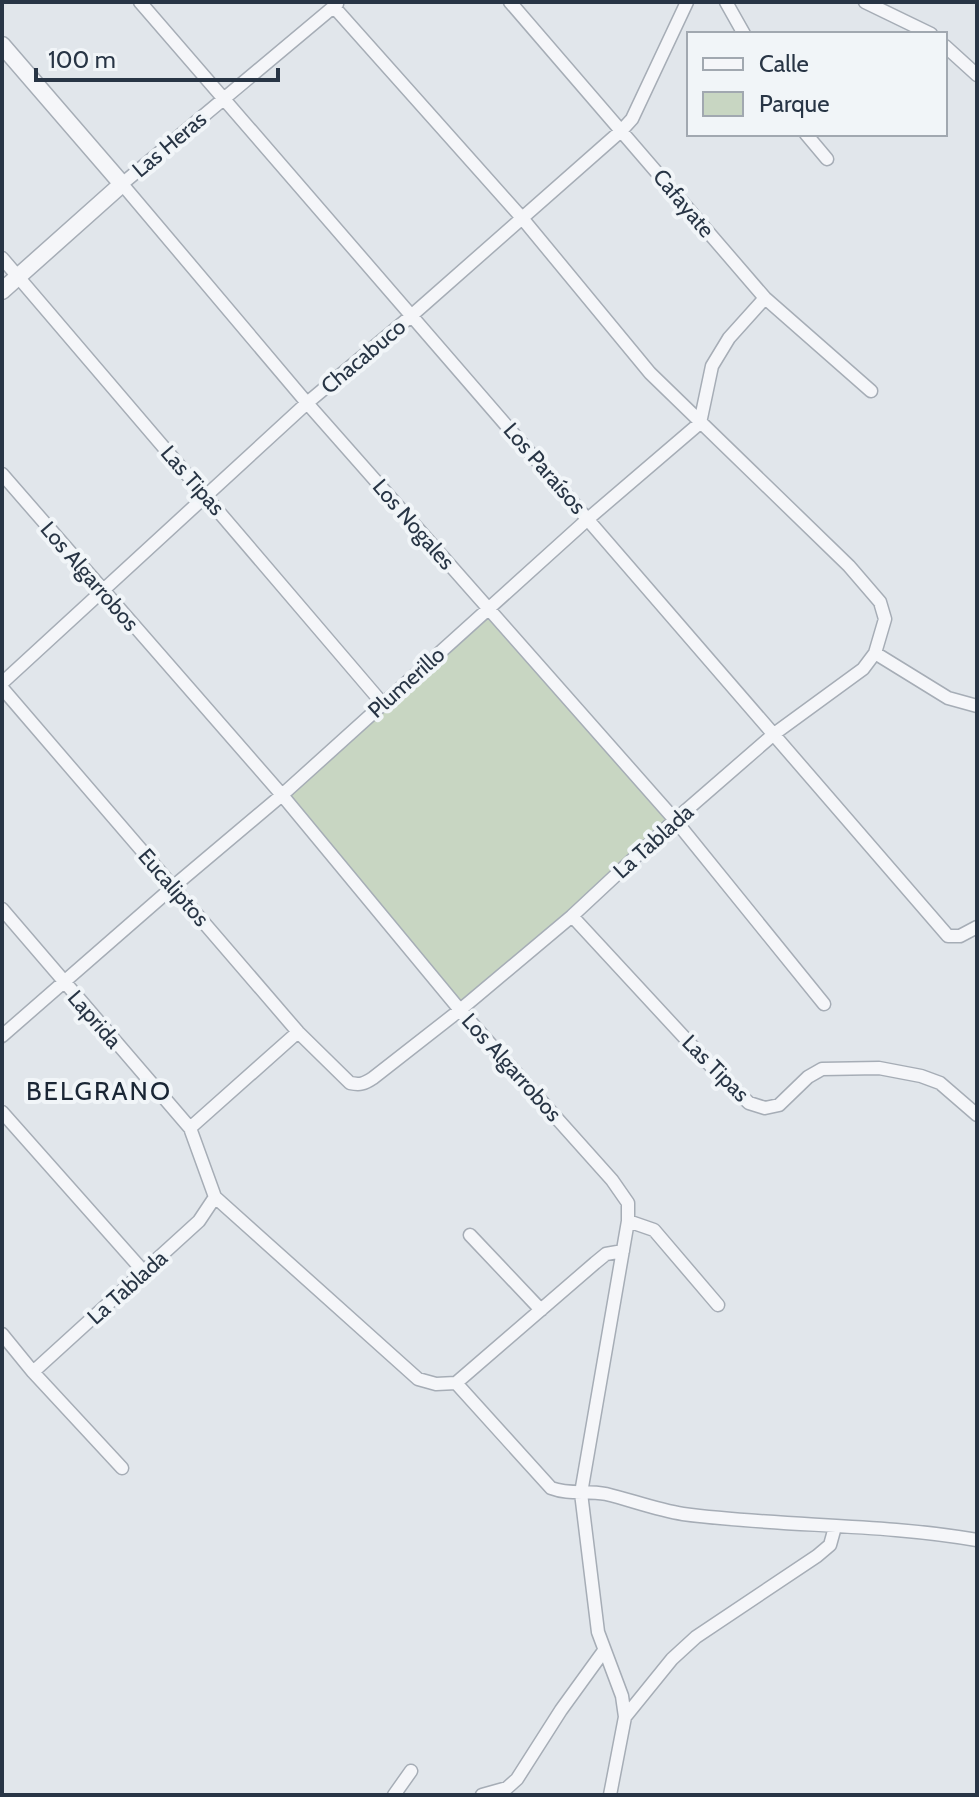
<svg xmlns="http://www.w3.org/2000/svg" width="979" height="1797" viewBox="0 0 979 1797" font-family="Cabin,sans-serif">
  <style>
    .green { fill: #c8d6c2 }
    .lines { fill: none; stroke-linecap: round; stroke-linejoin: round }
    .minor-casing { stroke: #a6adb6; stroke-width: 15 }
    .tertiary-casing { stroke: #a6adb6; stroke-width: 19 }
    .minor { stroke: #f5f6f9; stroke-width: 12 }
    .tertiary { stroke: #f5f6f9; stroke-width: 16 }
    .labels { text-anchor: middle; stroke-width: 8; stroke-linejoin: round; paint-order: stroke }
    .street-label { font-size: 22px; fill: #283545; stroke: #f1f5f8 }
    .quarter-label { font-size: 26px; letter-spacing: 2px; fill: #1a2635; stroke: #f1f5f8 }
  </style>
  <rect width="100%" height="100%" fill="#e1e6eb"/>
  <!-- green -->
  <path class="green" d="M 488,608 L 675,820 L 460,1010 L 282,795 Z"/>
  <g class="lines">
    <defs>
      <path id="minor" d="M 140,2 L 948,936 L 960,936 L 977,927
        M 510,2 L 765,298 L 871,391
        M 726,2 L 744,34
        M 865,2 L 931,34
        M 337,4 L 122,184 L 307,403 L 675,820 L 824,1004
        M 945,46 L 977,75
        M 806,134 L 827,159
        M 2,258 L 383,704
        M 2,474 L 282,795 L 460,1010 L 612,1180 L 628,1203 L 628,1221 L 581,1493 L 598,1632 L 622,1696 L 625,1717 L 610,1795
        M 875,653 L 948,698 L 977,706
        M 2,683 L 307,403 L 411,316 L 622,130 L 632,119 L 687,2
        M 2,688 L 298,1032 L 350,1083 C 360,1085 364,1084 373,1078 L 460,1010 L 572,916 L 675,820 L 774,734 L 863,669 L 875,653 L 885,619 L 880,602 L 849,566 L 650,373 L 522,218 L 334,7
        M 2,909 L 190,1128 L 215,1197 L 418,1379 L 436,1384 L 456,1383 L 551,1488 C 569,1495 587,1490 606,1494 C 631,1500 657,1510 683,1514 C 781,1527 880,1523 977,1540
        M 572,916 L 720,1076 L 749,1103 L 765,1108 L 779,1105 L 808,1077 L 822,1069 L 879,1068 L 921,1076 L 940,1083 L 977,1115
        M 2,1036 L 174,886 L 282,795 L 589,518 L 700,423 L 712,366 L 729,338 L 765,298
        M 2,1112 L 144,1272
        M 190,1128 L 298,1032
        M 628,1221 L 654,1230 L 718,1305
        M 470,1235 L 541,1310
        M 2,1334 L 33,1372 L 122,1468
        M 33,1372 L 199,1221 L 215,1197
        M 456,1383 L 595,1263 L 606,1254 L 623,1251
        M 625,1717 L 672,1659 L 696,1637 L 817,1556 L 830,1545 L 835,1527
        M 394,1795 L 411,1771
        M 482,1795 L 507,1788 L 517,1779 L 561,1710 L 603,1652"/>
      <path id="tertiary" d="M 2,45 L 122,184 L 2,291"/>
    </defs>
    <!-- minor casing -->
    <use href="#minor" class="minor-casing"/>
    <!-- tertiary casing -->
    <use href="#tertiary" class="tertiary-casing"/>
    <!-- minor -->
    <use href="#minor" class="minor"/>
    <!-- tertiary -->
    <use href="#tertiary" class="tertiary"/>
  </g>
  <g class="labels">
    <!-- street labels -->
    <g class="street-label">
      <text transform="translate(169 144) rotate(-40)" y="8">Las Heras</text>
      <text transform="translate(684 203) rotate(50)" y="8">Cafayate</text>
      <text transform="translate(363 356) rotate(-40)" y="8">Chacabuco</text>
      <text transform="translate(545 468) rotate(49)" y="8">Los Paraísos</text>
      <text transform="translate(193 480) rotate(49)" y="8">Las Tipas</text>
      <text transform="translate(414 524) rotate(49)" y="8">Los Nogales</text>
      <text transform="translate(90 576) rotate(49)" y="8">Los Algarrobos</text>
      <text transform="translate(406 682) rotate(-42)" y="8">Plumerillo</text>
      <text transform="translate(653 841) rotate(-42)" y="8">La Tablada</text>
      <text transform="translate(174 887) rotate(49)" y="8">Eucaliptos</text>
      <text transform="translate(95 1019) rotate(49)" y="8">Laprida</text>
      <text transform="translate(512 1067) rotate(48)" y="8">Los Algarrobos</text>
      <text transform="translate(716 1068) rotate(45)" y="8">Las Tipas</text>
      <text transform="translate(127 1287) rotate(-42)" y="8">La Tablada</text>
    </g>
    <!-- quarter labels -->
    <g class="quarter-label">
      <text x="99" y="1100">BELGRANO</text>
    </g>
  </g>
  <!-- border -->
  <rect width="979" height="1797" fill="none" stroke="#283545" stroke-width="8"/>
  <!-- legend -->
  <rect x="687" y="32" width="260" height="104" fill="#f1f5f8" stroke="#a1a8b0" stroke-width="2"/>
  <rect x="703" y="58" width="40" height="12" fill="#f5f6f9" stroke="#a1a8b0" stroke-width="2"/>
  <text x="759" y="72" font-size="24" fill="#283545">Calle</text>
  <rect x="703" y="92" width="40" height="24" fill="#c8d6c2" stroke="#a1a8b0" stroke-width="2"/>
  <text x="759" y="112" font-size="24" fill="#283545">Parque</text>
  <!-- scale -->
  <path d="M36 68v12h242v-12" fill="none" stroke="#283545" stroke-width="4"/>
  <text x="48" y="68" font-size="24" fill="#283545" stroke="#f1f5f8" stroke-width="6" paint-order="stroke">100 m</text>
</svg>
